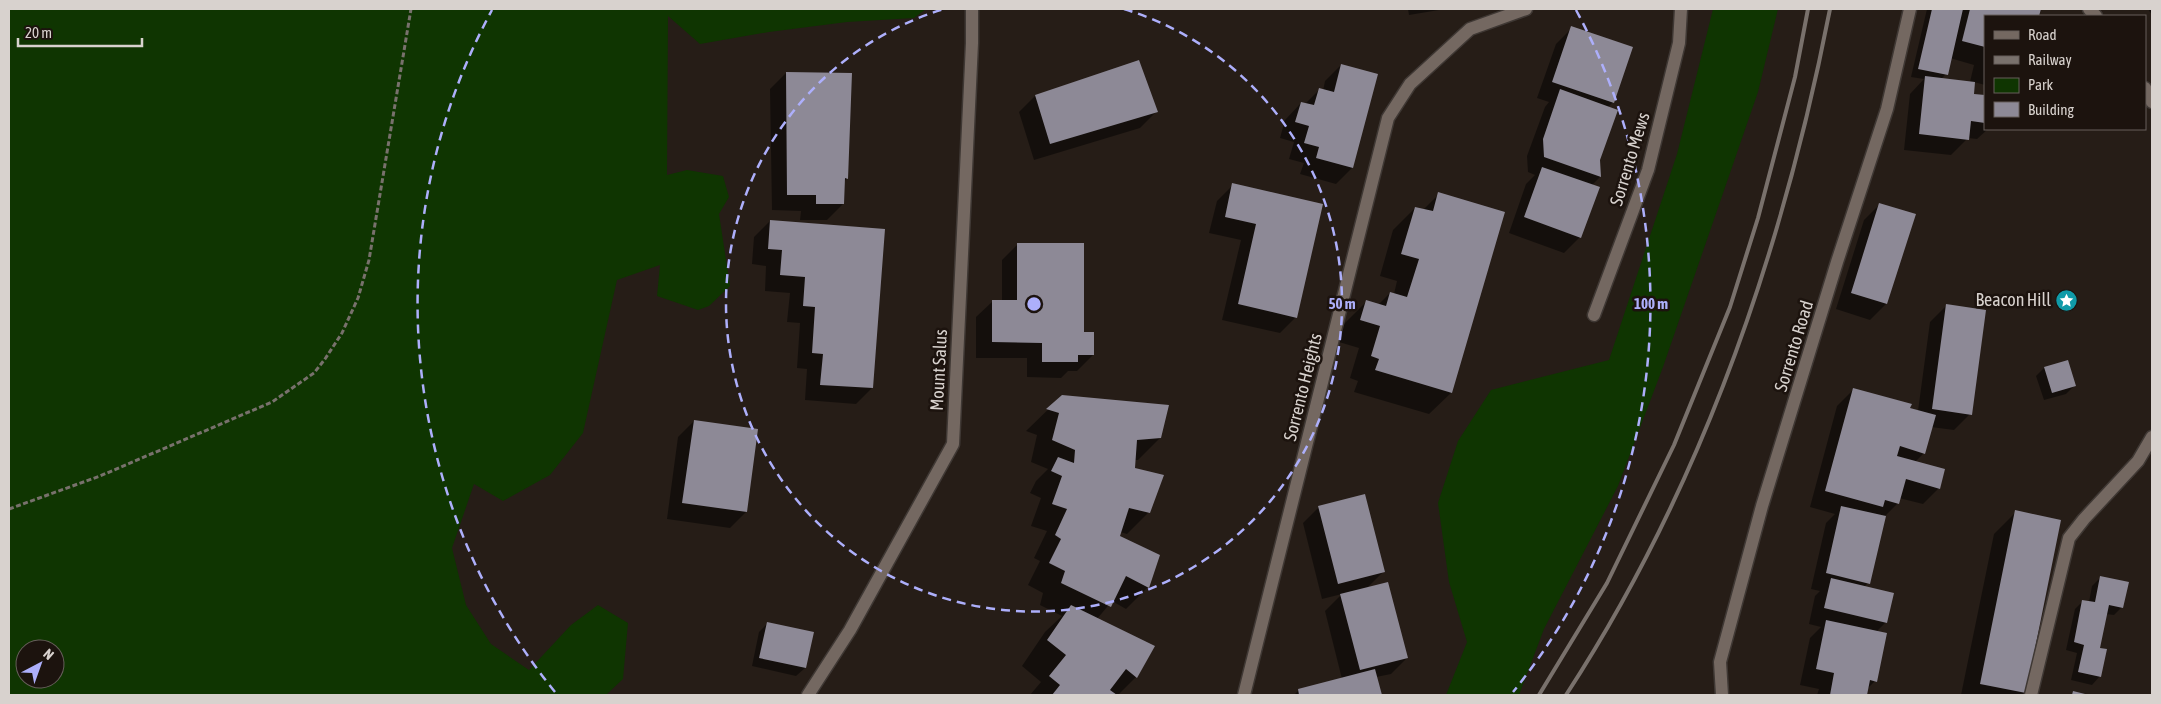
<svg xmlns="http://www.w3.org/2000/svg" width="2161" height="704" viewBox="0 0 2161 704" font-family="'Asap Condensed',sans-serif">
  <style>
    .green { fill: #0f3501; fill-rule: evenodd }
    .shadow { fill: #0007; fill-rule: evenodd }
    .building { fill: #8d8996 }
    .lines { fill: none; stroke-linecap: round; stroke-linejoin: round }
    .lane-casing { stroke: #3f3834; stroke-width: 15 }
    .street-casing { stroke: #3f3834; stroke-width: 15 }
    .secondary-casing { stroke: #3f3834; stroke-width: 15 }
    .path { stroke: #78716c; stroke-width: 3; stroke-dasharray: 5 2.5; stroke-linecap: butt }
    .lane { stroke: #746861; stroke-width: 12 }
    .street { stroke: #746861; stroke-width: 12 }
    .secondary { stroke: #746861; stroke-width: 12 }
    .rail { stroke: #79716c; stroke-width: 4 }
    .ring { fill: none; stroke: #adaffb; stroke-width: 2.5; stroke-dasharray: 9 6 }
    .labels { text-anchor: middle; stroke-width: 5; stroke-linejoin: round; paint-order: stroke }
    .street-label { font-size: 18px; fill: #d8d2ce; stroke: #1c130e }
    .poi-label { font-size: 18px; fill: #d8d2ce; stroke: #1c130e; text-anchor: end }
    .centre { fill: #adaffb; stroke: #1c130e; stroke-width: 2.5 }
    .ring-label { font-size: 15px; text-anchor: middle; font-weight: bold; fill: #adaffb; stroke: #1c130e; stroke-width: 5; stroke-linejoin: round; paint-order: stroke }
  </style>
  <rect width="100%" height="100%" fill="#261d17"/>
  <!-- green -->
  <path class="green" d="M 9,9 L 926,9 L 914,18 L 847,22 L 769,32 L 700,44 L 668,16 L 667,175 L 687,170 L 723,176 L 729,197 L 719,214 L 730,286 L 709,306 L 698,310 L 657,296 L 660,265 L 617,280 L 583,433 L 550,475 L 503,501 L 474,484 L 452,548 L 466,605 L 491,644 L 529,670 L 571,625 L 598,605 L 628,623 L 623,679 L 606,695 L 9,695 ZM 25,649 L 55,649 L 55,679 L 25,679 Z
    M 1713,9 L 1778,9 L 1758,92 L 1663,367 L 1618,486 L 1544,629 L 1519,695 L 1446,695 L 1467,642 L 1449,582 L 1438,503 L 1458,441 L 1491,390 L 1609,360 L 1677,154 Z"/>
  <!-- shadow -->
  <path class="shadow" d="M 1408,9 L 1445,9 L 1409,15 Z
    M 1927,9 L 2039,9 L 2037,16 L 1985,16 L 1985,85 L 1974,82 L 1973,95 L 1985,97 L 1985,129 L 1988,129 L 1977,139 L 1968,138 L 1951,155 L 1904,150 L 1910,94 L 1924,79 L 1911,77 ZM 1950,58 L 1974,65 L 1970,82 L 1941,79 L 1946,74 Z
    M 2148,9 L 2152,9 L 2152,15 Z
    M 1572,28 L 1613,102 L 1607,108 L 1599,160 L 1600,177 L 1591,186 L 1580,237 L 1564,253 L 1509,233 L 1526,184 L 1535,175 L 1528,172 L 1527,156 L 1545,107 L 1549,102 L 1537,98 L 1556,44 Z
    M 1341,65 L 1352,168 L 1336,184 L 1300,174 L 1304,163 L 1289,159 L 1294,142 L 1280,138 L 1285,120 L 1301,103 L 1305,104 L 1319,90 L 1323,91 L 1325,81 Z
    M 786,73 L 847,178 L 844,182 L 843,204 L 827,220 L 800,220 L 801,211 L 772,210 L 770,89 Z
    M 1035,96 L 1156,112 L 1140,128 L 1034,160 L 1019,112 Z
    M 1233,185 L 1322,205 L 1296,317 L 1280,333 L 1222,320 L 1241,240 L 1209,233 L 1217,201 Z
    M 1439,194 L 1451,393 L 1429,414 L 1354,392 L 1358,381 L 1350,378 L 1359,348 L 1339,342 L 1344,324 L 1366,302 L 1378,305 L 1390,293 L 1394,294 L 1397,281 L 1380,276 L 1393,230 L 1415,208 L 1423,210 Z
    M 1880,204 L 1886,304 L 1870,320 L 1836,309 L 1864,220 Z
    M 770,221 L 884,230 L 872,388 L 856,404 L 805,400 L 807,369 L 797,368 L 800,323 L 787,322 L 790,293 L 765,291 L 766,266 L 752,264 L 754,237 Z
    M 1018,244 L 1083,333 L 1093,355 L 1077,371 L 1068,371 L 1061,378 L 1027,377 L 1027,358 L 976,358 L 976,317 L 993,301 L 1002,301 L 1002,260 Z
    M 1946,306 L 1970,414 L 1954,430 L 1931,427 L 1924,453 L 1915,462 L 1939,488 L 1923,504 L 1899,498 L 1898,503 L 1884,517 L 1868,583 L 1864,587 L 1886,622 L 1876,632 L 1875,681 L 1867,689 L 1866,695 L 1817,695 L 1819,689 L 1800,685 L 1810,638 L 1821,627 L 1809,624 L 1815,596 L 1820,591 L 1811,589 L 1826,523 L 1835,514 L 1810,507 L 1837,406 L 1853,390 L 1918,411 L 1930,322 Z
    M 2044,368 L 2074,386 L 2066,394 L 2044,400 L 2036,376 Z
    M 1062,396 L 1160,438 L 1138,460 L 1135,460 L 1134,469 L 1149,512 L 1127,534 L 1120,532 L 1118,536 L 1148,587 L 1126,609 L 1112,601 L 1097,619 L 1136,677 L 1118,695 L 1030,695 L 1041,682 L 1022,666 L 1045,632 L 1062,616 L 1040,605 L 1043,593 L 1028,585 L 1040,561 L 1034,558 L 1047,531 L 1031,526 L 1041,498 L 1030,493 L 1036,481 L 1048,469 L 1031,462 L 1037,435 L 1026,431 Z
    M 694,421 L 757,430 L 746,512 L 730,528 L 667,519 L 678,437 Z
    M 1319,507 L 1383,572 L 1367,588 L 1407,658 L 1391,674 L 1376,677 L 1381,695 L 1294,695 L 1298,691 L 1342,679 L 1325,611 L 1342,594 L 1322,599 L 1303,523 Z
    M 2016,512 L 2025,693 L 2022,695 L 1961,695 L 1994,534 Z
    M 2100,578 L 2122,607 L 2114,615 L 2106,614 L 2099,649 L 2100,676 L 2092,685 L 2071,680 L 2077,653 L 2066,650 L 2075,609 L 2083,601 L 2089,602 L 2092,586 Z
    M 768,623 L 805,668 L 796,676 L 752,666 L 759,632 Z"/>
  <!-- building -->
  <path class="building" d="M 1932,9 L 1963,9 L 1948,75 L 1918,69 Z
    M 1970,9 L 2041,9 L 2039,16 L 1985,16 L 1985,47 L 1962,41 Z
    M 1571,26 L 1633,47 L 1614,103 L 1552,82 Z
    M 1139,60 L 1158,112 L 1050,144 L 1035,95 Z
    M 1341,64 L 1378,74 L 1353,168 L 1316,158 L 1319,147 L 1304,143 L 1309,126 L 1295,122 L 1301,102 L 1314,105 L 1319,88 L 1334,92 Z
    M 786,72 L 852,73 L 848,179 L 845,178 L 844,204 L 816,204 L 816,195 L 787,195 Z
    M 1925,76 L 1975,82 L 1974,94 L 1985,95 L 1985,123 L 1971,121 L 1969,140 L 1919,134 Z
    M 1560,89 L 1618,110 L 1600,160 L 1601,177 L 1544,157 L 1543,139 Z
    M 1542,167 L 1600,187 L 1581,238 L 1524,217 Z
    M 1232,183 L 1323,204 L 1297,318 L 1238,304 L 1256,224 L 1225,217 Z
    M 1438,192 L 1505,212 L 1452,393 L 1375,370 L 1379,359 L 1371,356 L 1380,326 L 1360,320 L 1366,300 L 1386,306 L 1390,292 L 1407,297 L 1419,259 L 1401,254 L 1415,207 L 1433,211 Z
    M 1879,203 L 1916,214 L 1887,304 L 1851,293 Z
    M 770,220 L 885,229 L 873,388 L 820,385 L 823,354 L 812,353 L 815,307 L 803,306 L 805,277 L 780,275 L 782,250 L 768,249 Z
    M 1017,243 L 1084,243 L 1084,332 L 1094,332 L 1094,355 L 1078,355 L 1078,362 L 1042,362 L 1042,343 L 992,342 L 992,300 L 1017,300 Z
    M 1946,304 L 1986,310 L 1972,415 L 1932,409 Z
    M 2068,360 L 2076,386 L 2052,393 L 2044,367 Z
    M 1853,388 L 1912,404 L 1910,408 L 1936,415 L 1925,454 L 1900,446 L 1897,456 L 1945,469 L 1940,489 L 1906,479 L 1899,504 L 1885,500 L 1883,507 L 1825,491 Z
    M 1062,395 L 1169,405 L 1161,438 L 1137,440 L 1135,468 L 1164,475 L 1150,513 L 1129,508 L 1120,536 L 1160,555 L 1149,588 L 1126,576 L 1111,607 L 1061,583 L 1065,571 L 1049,563 L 1061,539 L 1055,535 L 1067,509 L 1052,504 L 1062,476 L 1051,471 L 1058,457 L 1074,463 L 1075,450 L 1052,440 L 1059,413 L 1046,409 Z
    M 694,420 L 758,429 L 747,512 L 682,503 Z
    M 1365,494 L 1385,572 L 1338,584 L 1318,506 Z
    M 1841,506 L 1886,516 L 1870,584 L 1826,573 Z
    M 2015,510 L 2061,520 L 2026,693 L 1980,684 Z
    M 2100,576 L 2129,582 L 2123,608 L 2109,605 L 2100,648 L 2107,649 L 2101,677 L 2078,672 L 2084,645 L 2074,642 L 2082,600 L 2095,602 Z
    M 1831,578 L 1894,593 L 1887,623 L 1824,608 Z
    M 1388,582 L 1408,658 L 1360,670 L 1340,594 Z
    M 1071,605 L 1155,646 L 1137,678 L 1126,669 L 1110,690 L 1117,695 L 1052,695 L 1060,685 L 1049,676 L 1066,655 L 1047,640 Z
    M 1826,620 L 1887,633 L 1877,682 L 1870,680 L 1867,695 L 1830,695 L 1834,673 L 1816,669 Z
    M 767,622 L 814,632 L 806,668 L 759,658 Z
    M 1375,669 L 1382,695 L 1299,695 L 1298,689 Z
    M 2073,691 L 2089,695 L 2072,695 Z"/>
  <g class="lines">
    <defs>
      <path id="lane" d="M 2031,695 L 2069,538 L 2084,519 L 2138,461 L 2152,437"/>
      <path id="street" d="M 2089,9 L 2096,16
        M 2145,88 L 2152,102
        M 1594,315 L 1648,170 L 1679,43 L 1681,9
        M 808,695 L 850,630 L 953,444 L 972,43 L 972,9
        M 1244,695 L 1388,118 L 1410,84 L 1470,29 L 1526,9"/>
      <path id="secondary" d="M 1722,695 L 1720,662 L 1762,506 L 1837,262 L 1887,109 L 1910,9"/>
    </defs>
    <!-- lane casing -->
    <use href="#lane" class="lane-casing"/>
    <!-- street casing -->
    <use href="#street" class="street-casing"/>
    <!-- secondary casing -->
    <use href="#secondary" class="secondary-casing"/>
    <!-- path -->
    <path class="path" d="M 9,509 L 100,476 L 272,402 L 314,373 L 325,359 L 342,333 L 358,298 L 369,260 L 411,9"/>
    <!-- lane -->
    <use href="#lane" class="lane"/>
    <!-- street -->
    <use href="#street" class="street"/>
    <!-- secondary -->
    <use href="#secondary" class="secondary"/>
    <!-- rail -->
    <path class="rail" d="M 1539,695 L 1607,583 L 1674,445 L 1730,307 L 1758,218 L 1795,77 L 1808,9
      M 1566,695 C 1701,488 1783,250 1830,9"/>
  </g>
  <!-- distance rings -->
  <g class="ring">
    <path d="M1124 9A308 308 0 1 1 944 9"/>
    <path d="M555 692A617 617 0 0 1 492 10M1576 10A617 617 0 0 1 1513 692"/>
  </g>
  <!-- icons -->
  <defs>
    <symbol id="sight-disc" viewBox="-11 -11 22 22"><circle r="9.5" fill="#0f9aa8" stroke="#1c130e"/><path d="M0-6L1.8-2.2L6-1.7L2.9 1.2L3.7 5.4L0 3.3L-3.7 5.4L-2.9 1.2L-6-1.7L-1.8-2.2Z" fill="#fff"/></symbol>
  </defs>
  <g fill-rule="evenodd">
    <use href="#sight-disc" x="2054" y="288" width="25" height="25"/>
  </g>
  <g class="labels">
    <!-- street labels -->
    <g class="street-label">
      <text transform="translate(1630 159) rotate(-73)" y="6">Sorrento Mews</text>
      <text transform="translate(1794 346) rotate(-73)" y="6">Sorrento Road</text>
      <text transform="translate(939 370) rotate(-87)" y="6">Mount Salus</text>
      <text transform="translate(1303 387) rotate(-76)" y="6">Sorrento Heights</text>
    </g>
    <!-- poi labels -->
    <g class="poi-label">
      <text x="2051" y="306">Beacon Hill</text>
    </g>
  </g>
  <circle cx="1034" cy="304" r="8" class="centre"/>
  <g class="ring-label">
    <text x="1342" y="309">50 m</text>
    <text x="1651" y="309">100 m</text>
  </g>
  <!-- border -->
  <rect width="2161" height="704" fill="none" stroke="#d8d2ce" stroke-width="20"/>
  <!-- legend -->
  <rect x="1984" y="15" width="162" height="115" fill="#1c130e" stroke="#675f5b"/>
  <rect x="1994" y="31" width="25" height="8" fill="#746861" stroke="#675f5b"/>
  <text x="2028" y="40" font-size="15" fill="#d8d2ce">Road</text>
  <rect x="1994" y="56" width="25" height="8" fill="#79716c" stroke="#675f5b"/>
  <text x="2028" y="65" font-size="15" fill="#d8d2ce">Railway</text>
  <rect x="1994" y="78" width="25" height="15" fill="#0f3501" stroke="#675f5b"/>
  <text x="2028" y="90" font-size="15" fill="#d8d2ce">Park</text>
  <rect x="1994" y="102" width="25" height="15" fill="#8d8996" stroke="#675f5b"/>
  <text x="2028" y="115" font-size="15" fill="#d8d2ce">Building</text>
  <!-- north arrow -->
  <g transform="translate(40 664) rotate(41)"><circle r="24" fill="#1c130e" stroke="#675f5b"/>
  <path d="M0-4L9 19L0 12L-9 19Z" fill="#adaffb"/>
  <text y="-8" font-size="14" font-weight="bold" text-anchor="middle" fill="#d8d2ce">N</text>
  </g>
  <!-- scale -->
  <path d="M18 38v8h124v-8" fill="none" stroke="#d8d2ce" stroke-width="2.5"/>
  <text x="25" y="38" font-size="15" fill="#d8d2ce" stroke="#1c130e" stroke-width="4" paint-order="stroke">20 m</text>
</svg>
